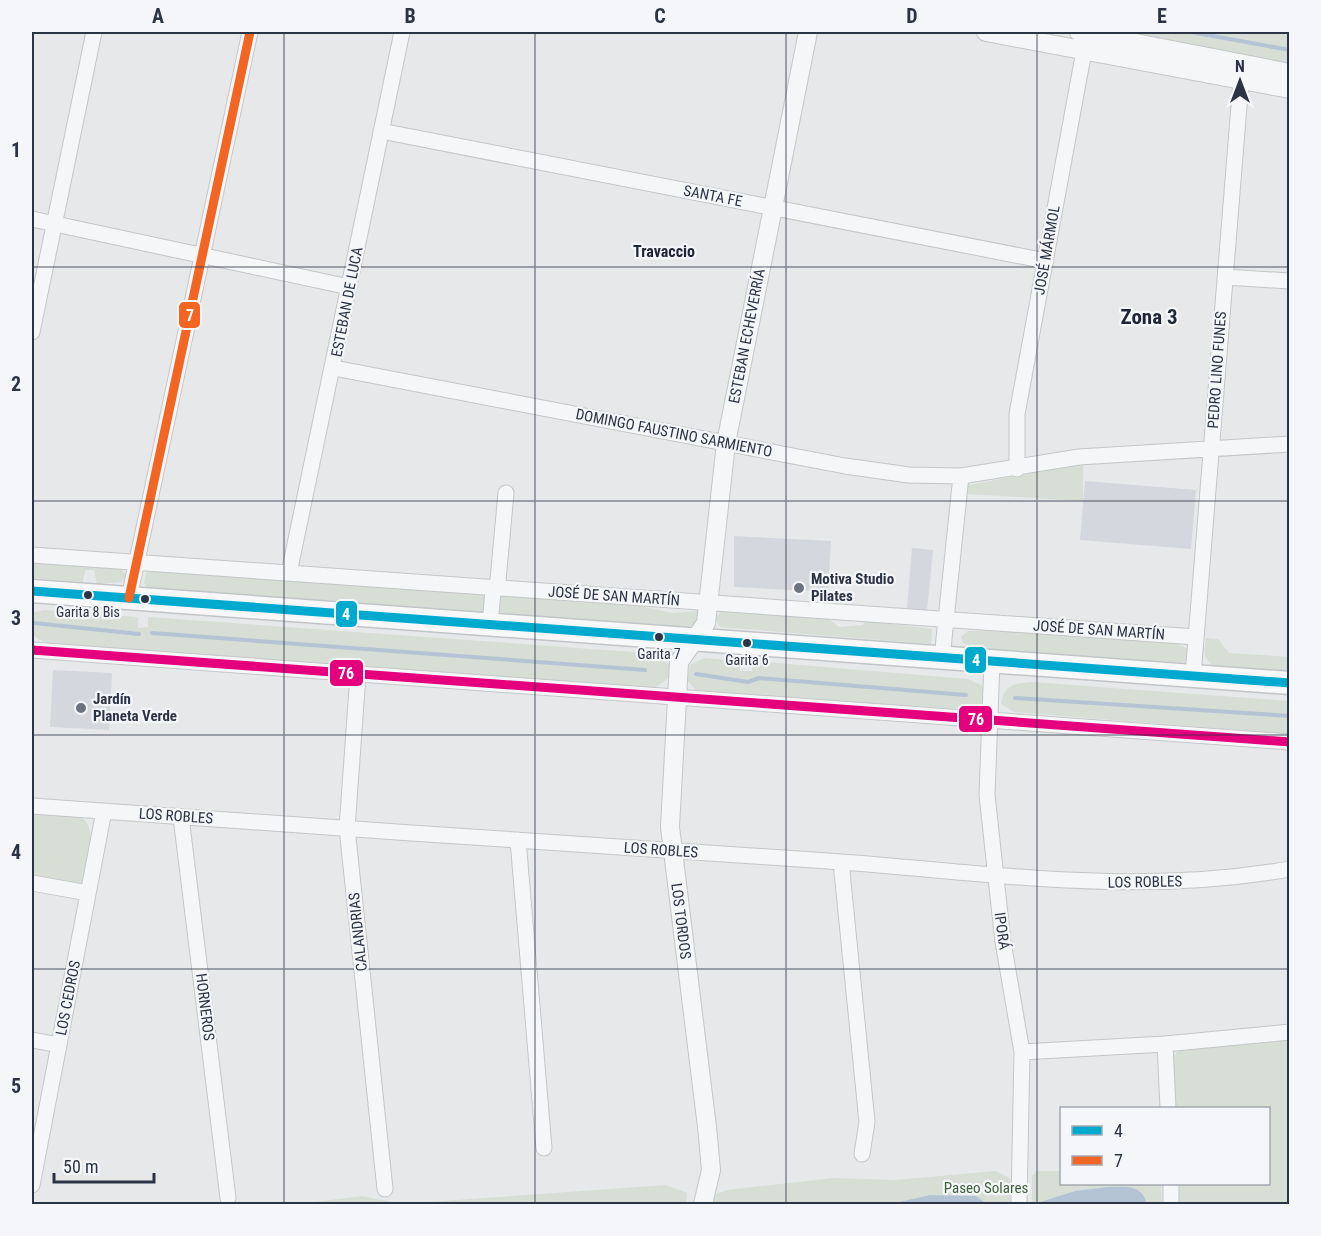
<svg xmlns="http://www.w3.org/2000/svg" width="1321" height="1236" viewBox="0 0 1321 1236" font-family="'Roboto Condensed',sans-serif">
  <style>
    .built { fill: #d4d7dd }
    .green { fill: #d6ded6 }
    .water { fill: #b4c4d5 }
    .lines { fill: none; stroke-linecap: round; stroke-linejoin: round }
    .stream { stroke: #b4c4d5; stroke-width: 4 }
    .minor-casing { stroke: #c4c6c8; stroke-width: 17 }
    .tertiary-casing { stroke: #c4c6c8; stroke-width: 20 }
    .primary-casing { stroke: #c2c5c8; stroke-width: 25 }
    .minor { stroke: #f5f6f7; stroke-width: 15 }
    .tertiary { stroke: #f5f6f7; stroke-width: 18 }
    .primary { stroke: #f8f8f8; stroke-width: 22 }
    .bus-1-casing { stroke: #f4f6f9; stroke-width: 14 }
    .bus-2-casing { stroke: #f4f6f9; stroke-width: 14 }
    .bus-3-casing { stroke: #f4f6f9; stroke-width: 14 }
    .bus-1 { stroke: #00a9ce; stroke-width: 9 }
    .bus-2 { stroke: #f26522; stroke-width: 9 }
    .bus-3 { stroke: #e5007d; stroke-width: 9 }
    .grid { fill: none; stroke: #2b3445; stroke-width: 1.5; stroke-opacity: 0.55 }
    .poi-dot { fill: #6c737f; stroke: #f4f6f9; stroke-width: 2 }
    .bus-dot { fill: #2b3445; stroke: #f4f6f9; stroke-width: 2 }
    .labels { text-anchor: middle; stroke-width: 4.5; stroke-linejoin: round; paint-order: stroke }
    .bus-label { font-size: 14px; fill: #2b3445; stroke: #f4f6f9 }
    .street-label { font-size: 15px; fill: #2b3445; stroke: #f4f6f9 }
    .poi-label { font-size: 15px; font-weight: bold; fill: #2b3445; stroke: #f4f6f9; text-anchor: start }
    .park-label { font-size: 15px; fill: #3f6138; stroke: #f4f6f9 }
    .neighbourhood-label { font-size: 16px; font-weight: bold; fill: #1d2536; stroke: #f4f6f9 }
    .district-label { font-size: 21px; font-weight: bold; fill: #1d2536; stroke: #f4f6f9 }
    .line-badge { stroke: #f4f6f9; stroke-width: 2 }
    .badge-label { font-size: 16px; text-anchor: middle; font-weight: bold; fill: #fff }
    .neatline { fill: none; stroke: #2b3445; stroke-width: 2 }
    .grid-label { font-size: 20px; text-anchor: middle; font-weight: bold; fill: #2b3445 }
  </style>
  <rect width="100%" height="100%" fill="#e6e8ea"/>
  <!-- built -->
  <path class="built" d="M 1085,481 L 1196,490 L 1191,549 L 1080,540 Z
    M 734,536 L 831,541 L 828,592 L 734,587 Z
    M 912,548 L 933,550 L 927,611 L 907,609 Z
    M 53,670 L 112,673 L 109,730 L 50,727 Z"/>
  <!-- green -->
  <path class="green" d="M 1079,32 L 1289,32 L 1289,73 Z
    M 1083,464 L 1083,501 L 968,494 L 968,485 Z
    M 32,562 L 122,569 L 126,576 L 123,582 L 97,584 L 94,570 L 85,570 L 83,582 L 32,578 Z
    M 155,570 L 471,592 L 483,595 L 487,600 L 487,610 L 481,613 L 148,588 L 144,583 L 146,573 Z
    M 501,595 L 636,605 L 672,613 L 698,611 L 697,624 L 687,627 L 504,615 L 499,613 Z
    M 44,610 L 138,617 L 138,628 L 148,627 L 148,617 L 647,653 L 670,664 L 671,676 L 656,687 L 625,686 L 50,644 C 31,637 30,634 32,613 Z
    M 735,611 L 829,619 L 839,627 L 862,625 L 867,621 L 932,629 L 931,644 L 720,627 L 715,619 L 720,612 Z
    M 968,631 L 1015,631 L 1177,644 L 1187,648 L 1189,654 L 1185,662 L 1168,662 L 976,648 L 963,643 L 961,637 Z
    M 1206,638 L 1218,639 L 1229,653 L 1289,657 L 1289,671 L 1215,666 C 1202,659 1204,651 1206,638 Z
    M 704,658 L 740,661 L 740,671 L 752,671 L 752,661 L 968,679 L 985,687 L 985,700 L 977,710 L 698,692 L 687,680 L 690,665 Z
    M 1032,682 L 1289,701 L 1289,734 L 1014,712 L 1001,704 C 1004,684 1014,684 1032,682 Z
    M 32,811 L 79,817 C 101,824 85,865 82,882 L 79,885 L 32,877 Z
    M 1289,1040 L 1289,1204 L 1177,1204 L 1176,1184 L 1268,1184 L 1268,1108 L 1173,1108 C 1172,1091 1163,1059 1181,1049 Z
    M 996,1171 L 1011,1179 L 1010,1204 L 713,1204 L 716,1194 L 727,1190 L 834,1178 L 895,1180 Z
    M 1037,1171 L 1061,1171 L 1062,1184 L 1161,1184 L 1162,1204 L 1032,1204 L 1032,1176 Z
    M 666,1185 L 687,1193 L 686,1204 L 300,1204 L 362,1196 L 401,1204 Z"/>
  <!-- water -->
  <path class="water" d="M 1108,1187 C 1127,1187 1141,1184 1147,1204 L 1034,1204 L 1075,1191 Z
    M 930,1195 L 976,1196 L 987,1204 L 890,1204 Z"/>
  <g class="lines">
    <!-- stream -->
    <path class="stream" d="M 1191,32 L 1290,50
      M 34,623 L 139,634
      M 152,633 L 645,670
      M 696,674 L 748,682 L 759,678 L 966,695
      M 1015,698 L 1290,716"/>
    <defs>
      <path id="minor" d="M 381,131 L 1046,261
        M 32,219 L 349,287
        M 1225,277 L 1290,281
        M 32,332 L 94,32
        M 334,368 L 845,466 L 909,475 L 961,476 L 1079,457 L 1290,444
        M 1017,469 L 1017,414 L 1086,40
        M 32,555 L 1196,637
        M 289,573 L 402,32
        M 129,598 L 250,32
        M 490,624 L 493,591 L 498,580 L 506,493
        M 32,650 L 1290,742
        M 942,658 L 961,476
        M 992,661 L 987,795 L 1003,942 L 1022,1052 L 1019,1204
        M 358,675 L 347,828 L 385,1189
        M 1193,676 L 1242,69
        M 32,806 C 297,825 563,844 828,861 C 986,872 1132,897 1290,869
        M 181,817 L 228,1198
        M 518,840 L 544,1148
        M 841,862 L 867,1122 L 862,1154
        M 32,883 L 88,893
        M 32,1040 L 59,1045
        M 1165,1044 L 1168,1108
        M 1022,1052 L 1165,1044 L 1290,1032
        M 1171,1184 L 1171,1204
        M 32,1185 L 104,811"/>
      <path id="tertiary" d="M 986,32 L 1290,89
        M 1079,32 L 1290,73
        M 703,1204 L 711,1170 L 707,1127 L 670,827 L 679,662 L 706,623 L 726,443 L 808,32"/>
      <path id="primary" d="M 32,591 L 1290,683"/>
    </defs>
    <!-- minor casing -->
    <use href="#minor" class="minor-casing"/>
    <!-- tertiary casing -->
    <use href="#tertiary" class="tertiary-casing"/>
    <!-- primary casing -->
    <use href="#primary" class="primary-casing"/>
    <!-- minor -->
    <use href="#minor" class="minor"/>
    <!-- tertiary -->
    <use href="#tertiary" class="tertiary"/>
    <!-- primary -->
    <use href="#primary" class="primary"/>
    <defs>
      <path id="bus-1" d="M 32,591 L 1290,683"/>
      <path id="bus-2" d="M 129,598 L 250,32"/>
      <path id="bus-3" d="M 32,650 L 1290,742"/>
    </defs>
    <!-- bus-1 casing -->
    <use href="#bus-1" class="bus-1-casing"/>
    <!-- bus-2 casing -->
    <use href="#bus-2" class="bus-2-casing"/>
    <!-- bus-3 casing -->
    <use href="#bus-3" class="bus-3-casing"/>
    <!-- bus-1 -->
    <use href="#bus-1" class="bus-1"/>
    <!-- bus-2 -->
    <use href="#bus-2" class="bus-2"/>
    <!-- bus-3 -->
    <use href="#bus-3" class="bus-3"/>
  </g>
  <!-- grid -->
  <path class="grid" d="M 284,32 L 284,1204M 535,32 L 535,1204M 786,32 L 786,1204M 1037,32 L 1037,1204M 32,267 L 1290,267M 32,501 L 1290,501M 32,735 L 1290,735M 32,969 L 1290,969"/>
  <!-- markers -->
  <g class="poi-dot">
    <circle cx="799" cy="588" r="6"/>
    <circle cx="81" cy="708" r="6"/>
  </g>
  <g class="bus-dot">
    <circle cx="88" cy="595" r="5"/>
    <circle cx="145" cy="599" r="5"/>
    <circle cx="659" cy="637" r="5"/>
    <circle cx="747" cy="643" r="5"/>
  </g>
  <g class="labels">
    <!-- bus labels -->
    <g class="bus-label">
      <text x="88" y="617">Garita 8 Bis</text>
      <text x="659" y="659">Garita 7</text>
      <text x="747" y="665">Garita 6</text>
    </g>
    <!-- street labels -->
    <g class="street-label">
      <text transform="translate(713 196) rotate(11)" y="5">SANTA FE</text>
      <text transform="translate(1047 250) rotate(-80)" y="5">JOSÉ MÁRMOL</text>
      <text transform="translate(347 302) rotate(-79)" y="5">ESTEBAN DE LUCA</text>
      <text transform="translate(747 336) rotate(-79)" y="5">ESTEBAN ECHEVERRÍA</text>
      <text transform="translate(1217 370) rotate(-86)" y="5">PEDRO LINO FUNES</text>
      <text transform="translate(674 433) rotate(11)" y="5">DOMINGO FAUSTINO SARMIENTO</text>
      <text transform="translate(614 596) rotate(4)" y="5">JOSÉ DE SAN MARTÍN</text>
      <text transform="translate(1099 630) rotate(4)" y="5">JOSÉ DE SAN MARTÍN</text>
      <text transform="translate(176 816) rotate(4)" y="5">LOS ROBLES</text>
      <text transform="translate(661 850) rotate(4)" y="5">LOS ROBLES</text>
      <text transform="translate(1145 882) rotate(-1)" y="5">LOS ROBLES</text>
      <text transform="translate(681 921) rotate(83)" y="5">LOS TORDOS</text>
      <text transform="translate(1002 931) rotate(82)" y="5">IPORÁ</text>
      <text transform="translate(358 932) rotate(-96)" y="5">CALANDRIAS</text>
      <text transform="translate(68 998) rotate(-79)" y="5">LOS CEDROS</text>
      <text transform="translate(205 1007) rotate(83)" y="5">HORNEROS</text>
    </g>
    <!-- poi labels -->
    <g class="poi-label">
      <text x="811" y="584">Motiva Studio<tspan x="811" dy="17">Pilates</tspan></text>
      <text x="93" y="704">Jardín<tspan x="93" dy="17">Planeta Verde</tspan></text>
    </g>
    <!-- park labels -->
    <g class="park-label">
      <text x="986" y="1193">Paseo Solares</text>
    </g>
    <!-- neighbourhood labels -->
    <g class="neighbourhood-label">
      <text x="664" y="257">Travaccio</text>
    </g>
    <!-- district labels -->
    <g class="district-label">
      <text x="1149" y="324">Zona 3</text>
    </g>
  </g>
  <g class="line-badge">
    <rect x="178" y="301" width="23" height="28" rx="6" fill="#f26522"/>
    <rect x="335" y="600" width="23" height="28" rx="6" fill="#00a9ce"/>
    <rect x="964" y="646" width="23" height="28" rx="6" fill="#00a9ce"/>
    <rect x="329" y="659" width="35" height="28" rx="6" fill="#e5007d"/>
    <rect x="958" y="705" width="35" height="28" rx="6" fill="#e5007d"/>
  </g>
  <g class="badge-label">
    <text x="190" y="321">7</text>
    <text x="346" y="620">4</text>
    <text x="976" y="666">4</text>
    <text x="346" y="679">76</text>
    <text x="976" y="725">76</text>
  </g>
  <!-- border -->
  <rect width="1321" height="1236" fill="none" stroke="#f4f6f9" stroke-width="66"/>
  <!-- legend -->
  <rect x="1060" y="1107" width="210" height="78" fill="#f4f6f9" stroke="#a4a8b1" stroke-width="1.5"/>
  <rect x="1072" y="1126" width="30" height="9" fill="#00a9ce" stroke="#a4a8b1" stroke-width="1.5"/>
  <text x="1114" y="1137" font-size="18" fill="#2b3445">4</text>
  <rect x="1072" y="1156" width="30" height="9" fill="#f26522" stroke="#a4a8b1" stroke-width="1.5"/>
  <text x="1114" y="1167" font-size="18" fill="#2b3445">7</text>
  <!-- north arrow -->
  <g transform="translate(1240 81)" stroke="#f4f6f9" stroke-width="4.5" paint-order="stroke">
  <path d="M0-4.5L10 22L0 15L-10 22Z" fill="#2b3445"/>
  <text y="-9" font-size="16" font-weight="bold" text-anchor="middle" fill="#2b3445">N</text>
  </g>
  <!-- scale -->
  <path d="M54 1173v9h100v-9" fill="none" stroke="#2b3445" stroke-width="3"/>
  <text x="63" y="1173" font-size="18" fill="#2b3445" stroke="#f4f6f9" stroke-width="4.5" paint-order="stroke">50 m</text>
  <rect x="33" y="33" width="1255" height="1170" class="neatline"/>
  <g class="grid-label">
    <text x="158" y="23">A</text>
    <text x="410" y="23">B</text>
    <text x="660" y="23">C</text>
    <text x="912" y="23">D</text>
    <text x="1162" y="23">E</text>
    <text x="16" y="157">1</text>
    <text x="16" y="391">2</text>
    <text x="16" y="625">3</text>
    <text x="16" y="859">4</text>
    <text x="16" y="1093">5</text>
  </g>
</svg>
